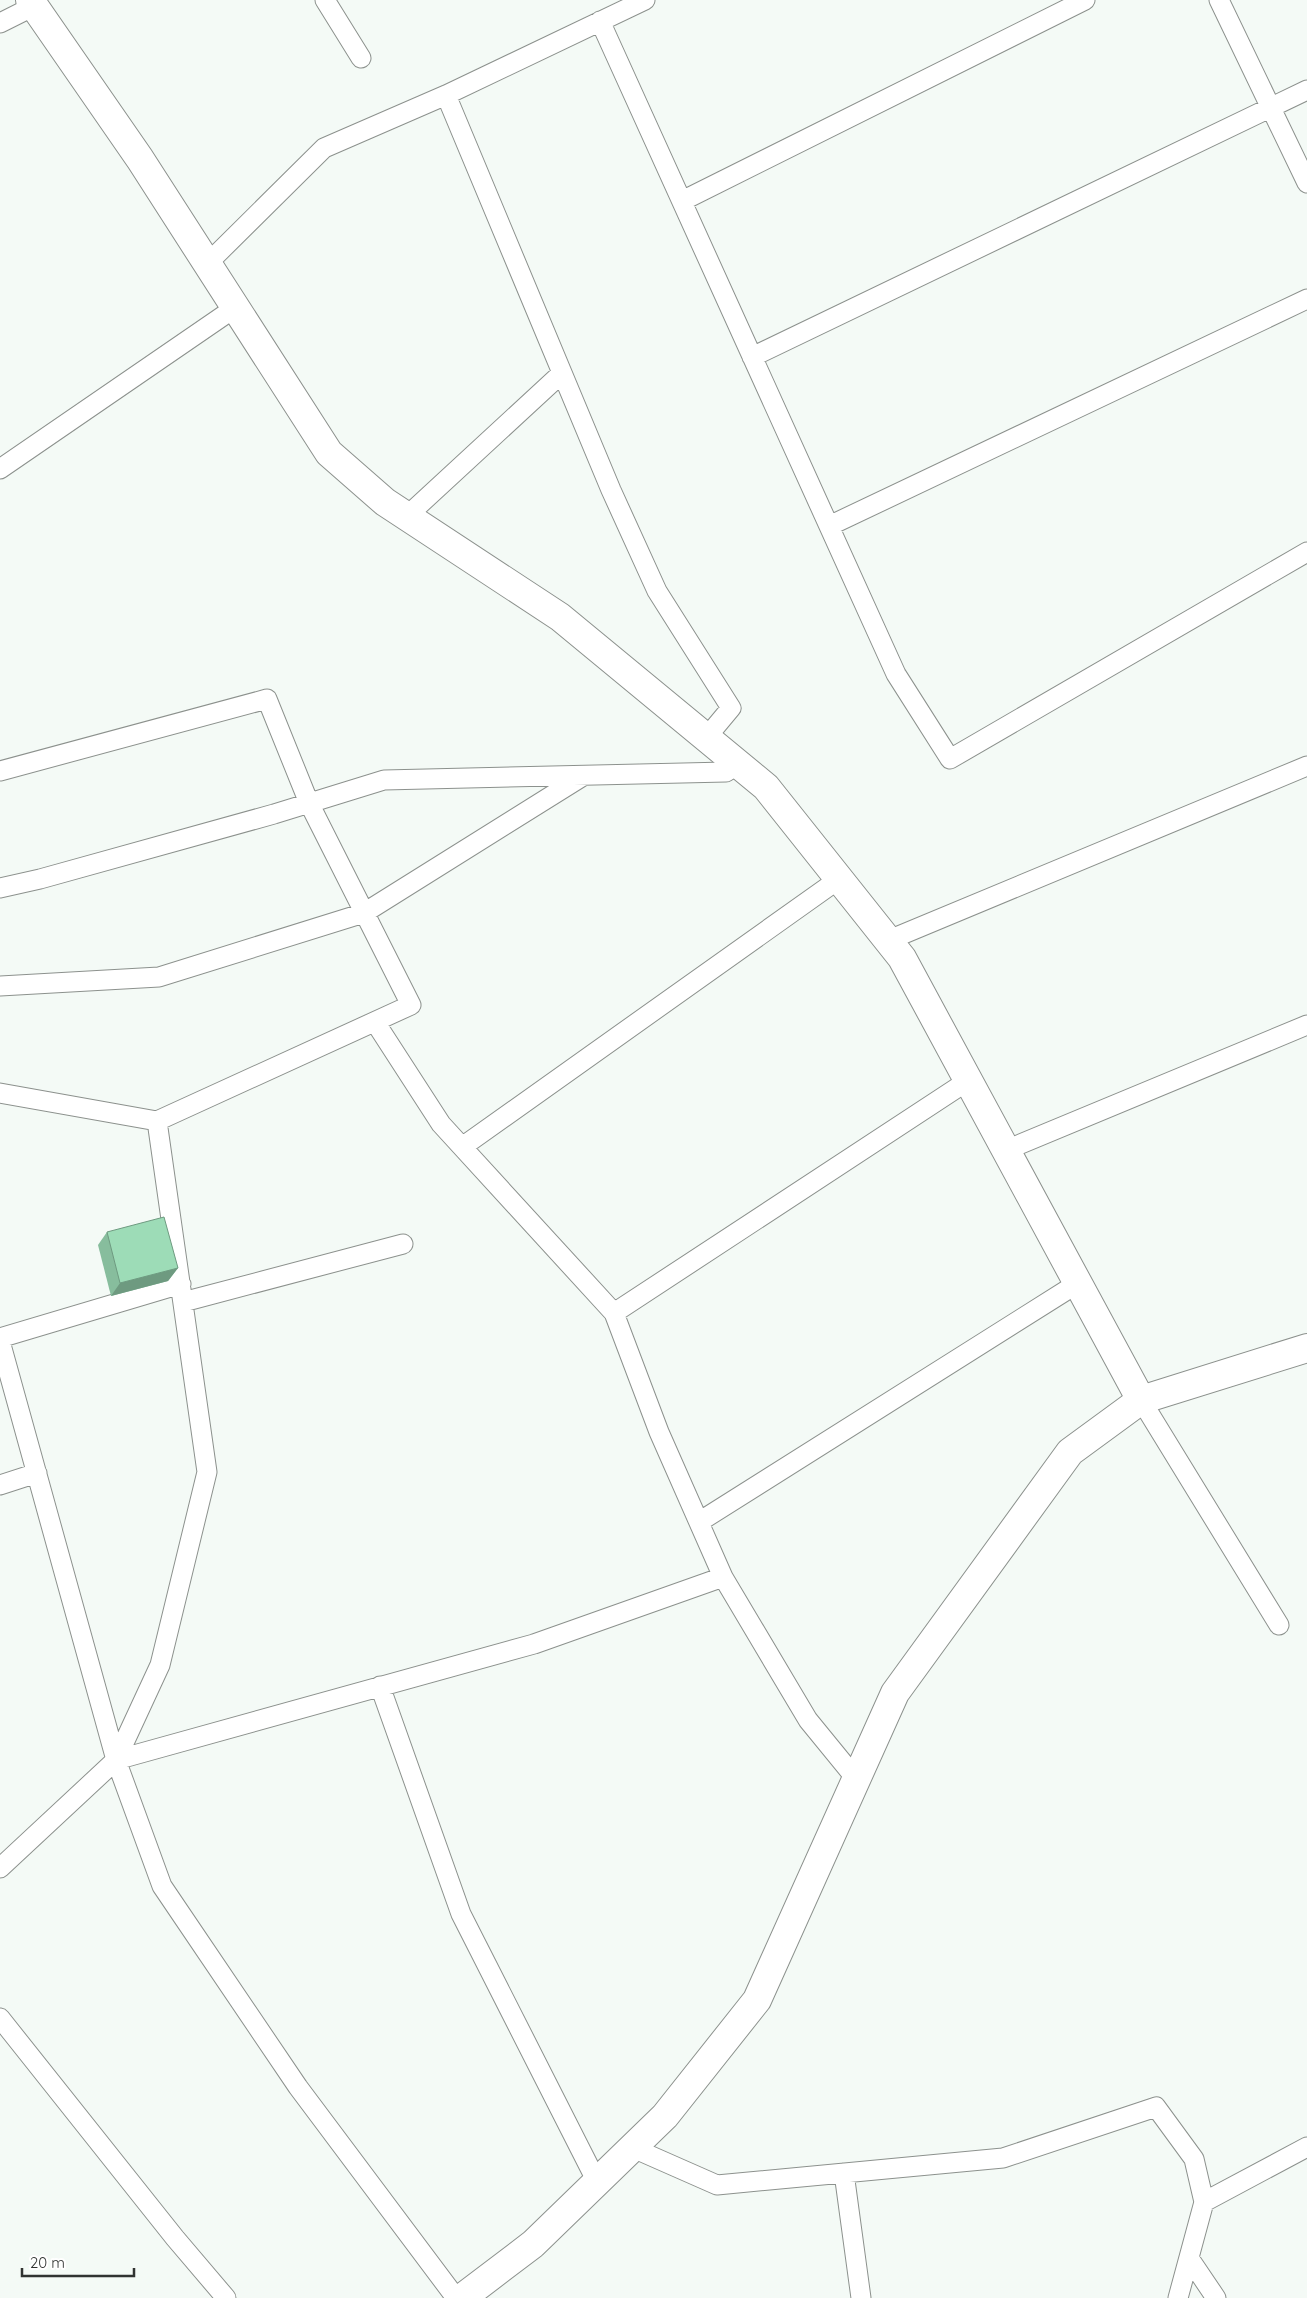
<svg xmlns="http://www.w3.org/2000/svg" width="1307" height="2298" viewBox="0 0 1307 2298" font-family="Quicksand,sans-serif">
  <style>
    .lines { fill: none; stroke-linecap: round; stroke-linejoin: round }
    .lane-casing { stroke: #8c918d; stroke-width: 21 }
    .street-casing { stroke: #8c918d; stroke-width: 30 }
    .secondary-casing { stroke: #8c918d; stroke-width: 30 }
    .lane { stroke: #fff; stroke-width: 19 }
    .street { stroke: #fff; stroke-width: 28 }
    .secondary { stroke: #fff; stroke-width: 28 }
    .wall { fill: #87bd9d }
    .shaded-wall { fill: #6e9a80 }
    .building { fill: #9ddcb7; stroke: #6e9a80 }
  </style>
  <rect width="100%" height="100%" fill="#f4faf6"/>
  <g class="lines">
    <defs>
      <path id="lane" d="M 325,0 L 361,58
        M 1219,0 L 1307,183
        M 600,21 L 896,674 L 950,759 L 1307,552
        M 0,23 L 34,6
        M 446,95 L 611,490 L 657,591 L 731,708 L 706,738
        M 682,201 L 1085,0
        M 207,264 L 324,148 L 446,95 L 645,0
        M 752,357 L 1307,90
        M 0,469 L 236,307
        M 406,517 L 562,373
        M 829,526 L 1307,299
        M 0,771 L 267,699 L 309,803 L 411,1005 L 157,1121 L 0,1093
        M 0,888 L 40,879 L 274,814 L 384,780 L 726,772 L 738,764
        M 889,940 L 1307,766
        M 0,986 L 159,977 L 364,913 L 583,776
        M 375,1022 L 441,1124 L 614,1313 L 659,1432 L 723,1577 L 808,1720 L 857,1780
        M 462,1147 L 839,879
        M 1006,1150 L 1307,1025
        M 183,1302 L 403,1244
        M 614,1313 L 969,1080
        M 0,1338 L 181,1284
        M 0,1341 L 116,1760 L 162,1886 L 298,2087 L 456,2298
        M 1141,1400 L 1279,1625
        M 0,1485 L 37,1473
        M 699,1522 L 1078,1283
        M 380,1686 L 461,1914 L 597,2182
        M 116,1760 L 534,1644 L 723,1577
        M 0,1868 L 116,1760 L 160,1665 L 207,1472 L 157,1121
        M 0,2018 L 175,2238 L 226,2298
        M 633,2148 L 717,2185 L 1003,2158 L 1156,2107 L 1194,2159 L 1204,2202 L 1178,2298
        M 844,2173 L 861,2298
        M 1204,2202 L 1307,2147
        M 1189,2258 L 1216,2298"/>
      <path id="street" d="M 30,0 L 140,159 L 329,453 L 385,502 L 560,617 L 766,787 L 902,958 L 1141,1400"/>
      <path id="secondary" d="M 462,2298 L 533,2244 L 665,2116 L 757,2000 L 895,1693 L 1070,1452 L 1141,1400 L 1307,1348"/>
    </defs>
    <!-- lane casing -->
    <use href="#lane" class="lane-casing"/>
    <!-- street casing -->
    <use href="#street" class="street-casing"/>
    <!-- secondary casing -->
    <use href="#secondary" class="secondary-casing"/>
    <!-- lane -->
    <use href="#lane" class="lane"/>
    <!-- street -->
    <use href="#street" class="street"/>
    <!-- secondary -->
    <use href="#secondary" class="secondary"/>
  </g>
  <!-- wall -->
  <path class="wall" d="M 107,1232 L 178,1268 L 168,1281 L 111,1296 L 98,1245 Z"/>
  <!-- shaded-wall -->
  <path class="shaded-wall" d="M 178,1268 L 168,1281 L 111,1296 L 120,1283 Z"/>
  <!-- building -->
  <path class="building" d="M 164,1217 L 178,1268 L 120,1283 L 107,1232 Z"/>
  <!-- scale -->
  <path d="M22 2268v8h112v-8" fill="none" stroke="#303331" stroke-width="2.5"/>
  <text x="30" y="2268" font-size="15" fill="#303331" stroke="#ffffff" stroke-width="4" paint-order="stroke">20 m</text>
</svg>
